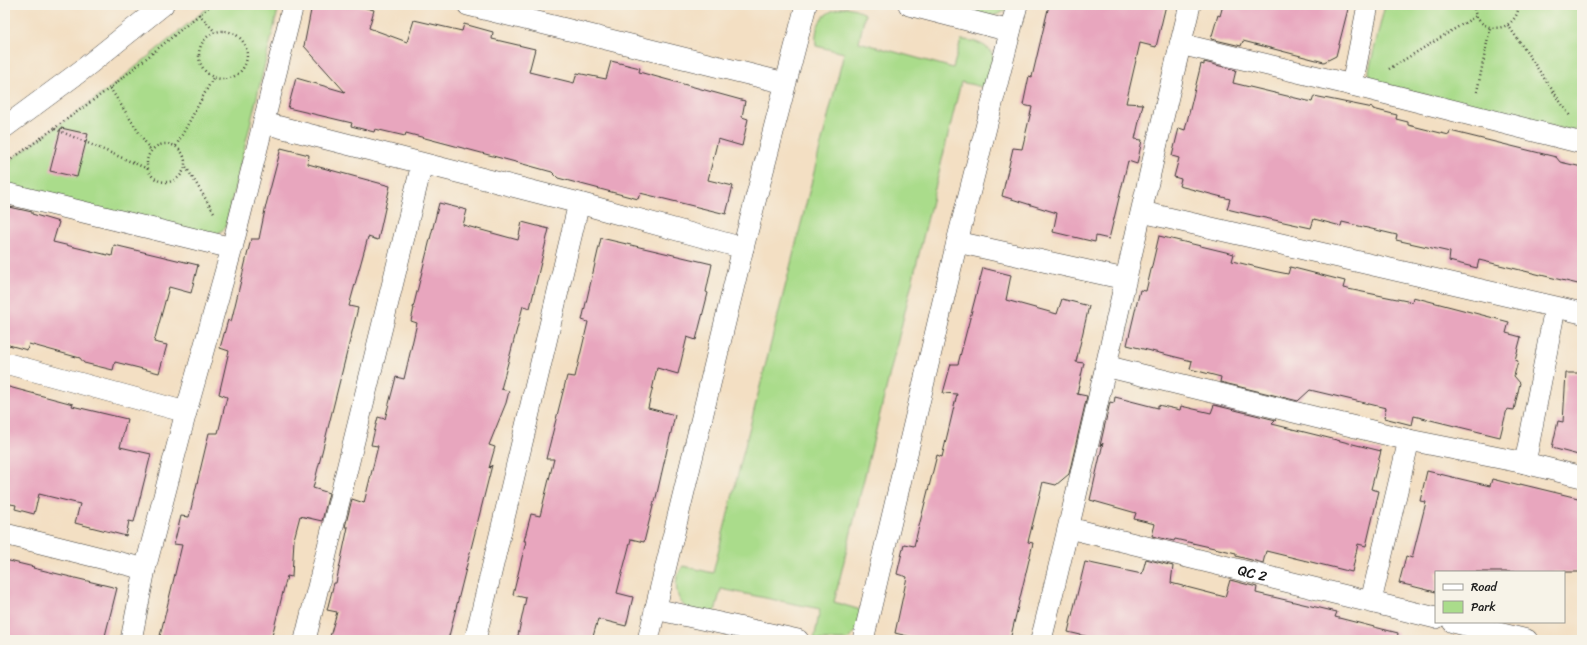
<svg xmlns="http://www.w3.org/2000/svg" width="1587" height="645" viewBox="0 0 1587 645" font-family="Sriracha,sans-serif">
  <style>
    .green { fill: #aadc8b; stroke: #637c54 }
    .building { fill: #e8a6be }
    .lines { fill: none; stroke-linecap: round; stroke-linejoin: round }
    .minor-casing { stroke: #3c3935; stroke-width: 22 }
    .path { stroke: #3c3935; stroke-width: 2.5; stroke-dasharray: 1 3; stroke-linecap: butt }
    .minor { stroke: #fff; stroke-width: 21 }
    .labels { text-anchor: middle; stroke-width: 3; stroke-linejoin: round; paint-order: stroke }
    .street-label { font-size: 14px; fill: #1c1c1c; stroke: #f7f3e8 }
  </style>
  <rect width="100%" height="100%" fill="#f7f3e8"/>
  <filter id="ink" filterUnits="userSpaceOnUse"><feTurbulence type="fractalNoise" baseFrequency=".025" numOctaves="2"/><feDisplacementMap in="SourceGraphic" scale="8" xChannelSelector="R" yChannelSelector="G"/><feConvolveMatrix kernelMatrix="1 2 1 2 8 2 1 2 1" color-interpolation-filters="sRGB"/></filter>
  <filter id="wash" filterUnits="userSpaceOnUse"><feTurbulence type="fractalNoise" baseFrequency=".012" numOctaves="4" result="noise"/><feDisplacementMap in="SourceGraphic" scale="16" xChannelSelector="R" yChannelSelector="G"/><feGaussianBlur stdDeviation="0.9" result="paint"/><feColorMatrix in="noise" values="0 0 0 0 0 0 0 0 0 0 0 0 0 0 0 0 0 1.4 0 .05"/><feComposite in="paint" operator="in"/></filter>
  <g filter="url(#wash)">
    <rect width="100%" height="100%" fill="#f3dfc3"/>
    <!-- green -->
    <path class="green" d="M 211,5 L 279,6 L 225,228 L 213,237 L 5,188 L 5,164 L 110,88 Z
      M 970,5 L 1011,5 C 997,20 986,16 969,12 Z
      M 1385,5 L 1582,5 L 1582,125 L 1571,131 L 1370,81 L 1369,70 Z
      M 847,7 L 856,9 L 865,14 L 859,42 L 953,68 L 961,40 C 974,40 992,45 994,60 C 995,69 992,80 991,89 L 961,82 L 834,602 L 864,611 L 858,630 L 847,640 L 814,640 L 820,609 L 721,589 L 714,615 C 706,613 696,612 689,609 C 677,604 674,585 678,575 C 679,572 681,569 683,566 L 713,573 L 844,53 L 816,46 C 814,23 823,10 847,7 Z"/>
    <g id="blocks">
      <!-- building -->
      <path class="building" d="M 312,5 L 355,5 L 374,10 L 369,28 L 407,42 L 414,20 L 462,31 L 464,24 L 493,32 L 492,39 L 535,49 L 529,72 L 574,83 L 577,73 L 606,79 L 611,61 L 640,68 L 639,72 L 745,101 L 742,117 L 748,119 L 742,146 L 718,139 L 708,180 L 733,186 L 726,214 L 640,193 L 638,199 L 558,178 L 552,172 L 523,164 L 406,133 L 405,136 L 375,129 L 374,132 L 351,126 L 352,123 L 288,108 L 296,78 L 345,92 L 304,46 Z
        M 1049,5 L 1166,5 L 1156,47 L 1140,43 L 1126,103 L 1143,104 L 1135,139 L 1142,140 L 1137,164 L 1128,161 L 1109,239 L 1096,236 L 1095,242 L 1053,232 L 1057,213 L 1002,196 L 1013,148 L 1022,149 L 1032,107 L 1023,105 L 1029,76 L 1032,77 Z
        M 1223,5 L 1349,5 L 1336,56 L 1324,62 L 1243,41 L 1241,46 L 1211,39 L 1218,15 L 1220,16 Z
        M 1204,62 L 1236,70 L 1233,83 L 1312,102 L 1314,96 L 1373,108 L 1373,109 L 1397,115 L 1396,119 L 1408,122 L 1408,125 L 1449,135 L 1450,131 L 1556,157 L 1560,162 L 1582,167 L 1582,285 L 1479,260 L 1477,268 L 1449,261 L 1450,252 L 1396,240 L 1397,235 L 1342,222 L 1341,226 L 1314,219 L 1311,228 L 1256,216 L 1227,209 L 1230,199 L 1179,186 L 1181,179 L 1174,177 L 1179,158 L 1172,156 L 1179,128 L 1185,130 L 1201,64 L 1204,65 Z
        M 61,128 L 88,134 L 77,177 L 50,171 Z
        M 281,148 L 309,155 L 308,164 L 390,186 L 378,240 L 368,237 L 349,306 L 358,308 L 313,488 L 329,493 L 322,521 L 300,516 L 294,539 L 292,577 L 287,576 L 271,640 L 159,640 L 182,545 L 174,544 L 181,516 L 189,517 L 209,433 L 218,433 L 227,397 L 219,394 L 229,351 L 220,348 L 228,320 L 231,322 L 251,239 L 259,239 L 266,205 Z
        M 439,203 L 467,210 L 463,225 L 518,240 L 522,222 L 549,229 L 530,308 L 523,306 L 501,389 L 509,391 L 506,403 L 489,445 L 495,447 L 489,468 L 492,465 L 448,640 L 329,640 L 337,612 L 327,610 L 334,583 L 336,583 L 348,527 L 345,527 L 352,499 L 364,503 L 378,446 L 371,445 L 378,417 L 385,419 L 396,377 L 404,379 L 417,323 L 411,321 L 414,308 L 413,308 Z
        M 5,206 L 32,212 L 32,214 L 59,222 L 53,242 L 112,256 L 114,245 L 198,265 L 191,293 L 169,287 L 154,342 L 167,345 L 159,373 L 115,362 L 113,370 L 84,363 L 80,358 L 29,344 L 27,350 L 5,344 Z
        M 1159,236 L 1234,254 L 1232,261 L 1273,271 L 1288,274 L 1290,267 L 1345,281 L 1343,288 L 1412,302 L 1413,297 L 1509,322 L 1506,333 L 1521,337 L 1515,360 L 1518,361 L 1514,376 L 1520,383 L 1514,410 L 1507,409 L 1500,437 L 1414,416 L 1412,425 L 1384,418 L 1386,408 L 1310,390 L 1298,401 L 1220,382 L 1221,377 L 1190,369 L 1192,361 L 1127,345 L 1140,290 L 1146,291 Z
        M 601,238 L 712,264 L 706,292 L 708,293 L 696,340 L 687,337 L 678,374 L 657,368 L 648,408 L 675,415 L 655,502 L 654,502 L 644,542 L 631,539 L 617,593 L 633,597 L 626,626 L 598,619 L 592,640 L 517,640 L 526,598 L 513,595 L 526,541 L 524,541 L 531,514 L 540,516 L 554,459 L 546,459 L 567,376 L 575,377 L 588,322 L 582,320 Z
        M 983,268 L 1011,275 L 1006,300 L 1057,314 L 1062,299 L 1089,306 L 1076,362 L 1084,363 L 1077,394 L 1087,396 L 1069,474 L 1056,485 L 1043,482 L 1028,542 L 1033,543 L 1010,640 L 923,640 L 895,633 L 907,577 L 897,574 L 904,544 L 914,546 L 937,455 L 942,457 L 957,394 L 943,393 L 951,364 L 958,364 Z
        M 1566,373 L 1582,373 L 1582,456 L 1552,448 L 1558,421 L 1563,422 Z
        M 5,386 L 73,404 L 72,406 L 127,419 L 120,447 L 151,454 L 134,522 L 129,521 L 126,536 L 75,523 L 80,504 L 39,494 L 34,514 L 15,509 L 16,505 L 5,503 Z
        M 1115,397 L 1158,408 L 1158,405 L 1180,410 L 1181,406 L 1211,413 L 1214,405 L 1276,420 L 1272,424 L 1381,451 L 1371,489 L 1379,491 L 1366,546 L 1358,544 L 1352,572 L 1266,551 L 1263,563 L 1236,556 L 1236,553 L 1175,539 L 1174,541 L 1152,536 L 1155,524 L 1134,519 L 1136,513 L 1090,500 L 1103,443 L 1100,446 L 1110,402 L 1114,403 Z
        M 1427,471 L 1490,486 L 1492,479 L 1520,486 L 1520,484 L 1582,499 L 1582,572 L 1436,572 L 1436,592 L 1399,583 L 1406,556 L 1412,558 L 1426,502 L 1420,501 Z
        M 1146,559 L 1173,566 L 1171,583 L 1225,597 L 1230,580 L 1257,587 L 1256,593 L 1337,612 L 1335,617 L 1398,633 L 1397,640 L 1088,640 L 1089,637 L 1068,632 L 1085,562 L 1142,574 Z
        M 5,560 L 34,567 L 33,568 L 117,588 L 104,640 L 5,640 Z"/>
    </g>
  </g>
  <g filter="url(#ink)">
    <use href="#blocks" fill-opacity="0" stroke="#3c3935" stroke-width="1"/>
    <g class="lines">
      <defs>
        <g id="minor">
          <path d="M 468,5 L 785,83"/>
          <path d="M 909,5 L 1010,31"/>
          <path d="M 1180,44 L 1352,85 L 1582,143"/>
          <path d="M 1352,85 L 1368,5"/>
          <path d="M 264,123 L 579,203 L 743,248"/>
          <path d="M 5,127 L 82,70 L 163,5"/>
          <path d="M 5,193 L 232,248"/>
          <path d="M 1142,212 L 1582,313"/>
          <path d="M 957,242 L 1125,279"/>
          <path d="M 5,363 L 186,412"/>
          <path d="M 1105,366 L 1409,440 L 1525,463 L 1582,477"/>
          <path d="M 1525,463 L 1555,308"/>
          <path id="s1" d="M 1069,528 L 1436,618"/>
          <path d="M 5,534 L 145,569"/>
          <path d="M 1371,601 L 1409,440"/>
          <path d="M 655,609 L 798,640"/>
          <path d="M 1453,622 L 1527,640"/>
          <path d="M 131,640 L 145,569 L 186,412 L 232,248 L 293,5"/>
          <path d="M 305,640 L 422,164"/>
          <path d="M 475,640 L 579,203"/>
          <path d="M 648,640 L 743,248 L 806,5"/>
          <path d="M 863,640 L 957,242 L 1017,5"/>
          <path d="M 1041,640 C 1094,429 1138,216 1190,5"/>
        </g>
      </defs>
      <!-- minor casing -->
      <use href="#minor" class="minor-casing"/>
      <!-- path -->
      <path class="path" d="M 1474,5 C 1474,35 1516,36 1519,5
        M 199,14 L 215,32
        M 1508,25 L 1570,116
        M199 55a24 24 0 1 1 48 0a24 24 0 1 1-48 0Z
        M 1389,69 L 1476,16
        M 110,88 L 151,151
        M 1477,92 L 1490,28
        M 55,129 L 148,169
        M147 163a19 19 0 1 1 38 0a19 19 0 1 1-38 0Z
        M 176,146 L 213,78
        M 5,164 L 110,88 L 211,5
        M 186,167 L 215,214"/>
      <!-- minor -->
      <use href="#minor" class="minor"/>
    </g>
  </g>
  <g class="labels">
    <!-- street labels -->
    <g class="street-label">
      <text dy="5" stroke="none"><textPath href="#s1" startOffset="189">QC 2</textPath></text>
    </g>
  </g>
  <!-- margin -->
  <rect width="1587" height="645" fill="none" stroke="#f7f3e8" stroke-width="20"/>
  <!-- legend -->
  <rect x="1435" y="571" width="130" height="52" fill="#f7f3e8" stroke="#9f9d96"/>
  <rect x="1443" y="584" width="20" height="6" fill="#ffffff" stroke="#9f9d96"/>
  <text x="1471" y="591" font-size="12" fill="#1c1c1c">Road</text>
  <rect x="1443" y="601" width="20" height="12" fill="#aadc8b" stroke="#9f9d96"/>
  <text x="1471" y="611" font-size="12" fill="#1c1c1c">Park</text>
</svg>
